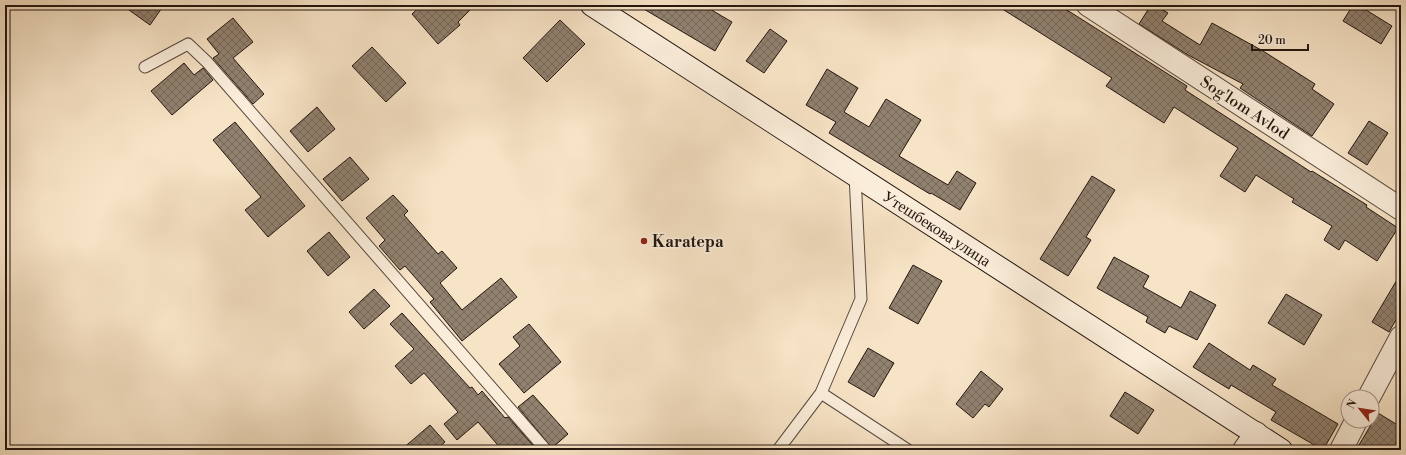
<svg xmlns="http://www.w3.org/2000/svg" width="1406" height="455" viewBox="0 0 1406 455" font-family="'Libre Bodoni',serif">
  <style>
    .building { fill: url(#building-cross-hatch); stroke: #231610 }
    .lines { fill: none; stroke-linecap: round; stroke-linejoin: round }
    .lane-casing { stroke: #58493e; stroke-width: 13 }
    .street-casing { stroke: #58493e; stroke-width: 24 }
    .secondary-casing { stroke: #231610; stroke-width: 24 }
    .lane { stroke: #faedda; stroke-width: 11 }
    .street { stroke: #faedda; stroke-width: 22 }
    .secondary { stroke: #faedda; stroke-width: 22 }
    .poi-dot { fill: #8f2418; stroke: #faedda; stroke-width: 1.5 }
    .labels { text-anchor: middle; stroke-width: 3; stroke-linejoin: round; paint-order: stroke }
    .street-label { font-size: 16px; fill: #231610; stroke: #faedda }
    .poi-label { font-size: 16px; font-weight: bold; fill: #231610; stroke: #faedda; text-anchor: start }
  </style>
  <defs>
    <pattern id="building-cross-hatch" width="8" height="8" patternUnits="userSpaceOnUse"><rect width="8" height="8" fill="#91816f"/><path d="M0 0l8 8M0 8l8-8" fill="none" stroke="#76695a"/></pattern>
  </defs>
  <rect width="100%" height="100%" fill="#f7e3c6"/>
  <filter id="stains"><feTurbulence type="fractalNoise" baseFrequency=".005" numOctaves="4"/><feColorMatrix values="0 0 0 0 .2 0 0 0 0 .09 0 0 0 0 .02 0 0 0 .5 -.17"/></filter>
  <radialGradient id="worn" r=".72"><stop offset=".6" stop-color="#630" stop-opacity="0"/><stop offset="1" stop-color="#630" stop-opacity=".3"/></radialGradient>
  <!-- building -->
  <path class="building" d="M 122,5 L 164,5 L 150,25 Z
    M 422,5 L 475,5 L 458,22 L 460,25 L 438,44 L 412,14 Z
    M 637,5 L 703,5 L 732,22 L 715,51 Z
    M 996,5 L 1059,5 L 1187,86 L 1185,90 L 1311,172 L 1312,171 L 1367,205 L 1366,207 L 1398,228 L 1377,261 L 1345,240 L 1339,250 L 1324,240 L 1332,226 L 1292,202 L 1294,199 L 1256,175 L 1245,192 L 1220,176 L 1238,148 L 1174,107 L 1164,123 L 1106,86 L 1112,78 Z
    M 1151,5 L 1155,5 L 1168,13 L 1162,21 L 1200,45 L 1212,23 L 1263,51 L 1315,84 L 1312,89 L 1334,104 L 1312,136 L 1240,88 L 1243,84 L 1188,55 L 1139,24 Z
    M 1353,5 L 1358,5 L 1392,26 L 1381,44 L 1343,21 Z
    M 233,18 L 253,42 L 233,58 L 264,94 L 253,104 L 213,58 L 219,54 L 207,39 Z
    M 560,20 L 585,44 L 547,82 L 523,58 Z
    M 770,29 L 787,41 L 764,73 L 746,61 Z
    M 372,47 L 406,83 L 386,102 L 352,66 Z
    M 184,63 L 194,75 L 203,68 L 213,80 L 172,115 L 151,91 Z
    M 827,69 L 858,88 L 844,112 L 869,127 L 886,99 L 921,120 L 899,156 L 948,185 L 957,171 L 976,183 L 960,210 L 931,193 L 930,194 L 829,133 L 836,122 L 806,105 Z
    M 317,107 L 335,129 L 308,152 L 290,131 Z
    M 1369,121 L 1388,133 L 1367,165 L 1348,153 Z
    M 235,122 L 305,206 L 268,237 L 245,210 L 261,197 L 213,140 Z
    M 350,157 L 369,179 L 342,201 L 323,179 Z
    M 1092,176 L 1115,190 L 1086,237 L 1091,240 L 1068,276 L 1040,259 Z
    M 393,195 L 408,211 L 404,215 L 438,254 L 442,251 L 457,268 L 440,283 L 462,310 L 501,278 L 517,297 L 462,341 L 430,302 L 434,299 L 405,266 L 400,270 L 379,246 L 385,240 L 366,218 Z
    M 329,232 L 350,257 L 328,276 L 307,251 Z
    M 1114,257 L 1149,276 L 1143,287 L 1181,308 L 1190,291 L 1216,305 L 1197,340 L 1169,326 L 1165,333 L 1146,322 L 1148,317 L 1097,288 Z
    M 913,265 L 942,281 L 918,324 L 889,308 Z
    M 1401,273 L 1401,311 L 1389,332 L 1372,322 Z
    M 374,289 L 390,306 L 364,329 L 349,312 Z
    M 1286,294 L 1322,315 L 1304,345 L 1268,323 Z
    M 402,313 L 470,388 L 472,387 L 478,395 L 482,391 L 505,418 L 508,417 L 537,450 L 502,450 L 478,422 L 457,440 L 444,424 L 458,412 L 424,373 L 411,384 L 395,366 L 414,349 L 390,324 Z
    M 529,324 L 561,362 L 524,393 L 499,364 L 520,346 L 513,337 Z
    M 1209,343 L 1250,370 L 1253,365 L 1276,379 L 1272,385 L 1338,424 L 1323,450 L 1271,420 L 1276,412 L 1231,385 L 1229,389 L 1193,367 Z
    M 868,348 L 894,363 L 874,397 L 848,382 Z
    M 981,371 L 1003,389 L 989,407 L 985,404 L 973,418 L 956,404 Z
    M 1125,392 L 1154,410 L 1138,434 L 1110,416 Z
    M 533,395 L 568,434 L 552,448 L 518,407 Z
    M 1378,413 L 1401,427 L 1401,450 L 1356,450 Z
    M 430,425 L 445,442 L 436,450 L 401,450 Z"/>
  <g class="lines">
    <defs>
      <path id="lane" d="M 145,67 L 188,44 L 207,62 L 546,450
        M 821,393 L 908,450
        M 778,450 L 821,393 L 861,299 L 855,175"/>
      <path id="street" d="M 1088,5 L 1401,209
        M 1369,397 L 1401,337
        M 1244,450 L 1256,433
        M 1341,450 L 1356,421"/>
      <path id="secondary" d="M 592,5 L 1281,450"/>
    </defs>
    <!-- lane casing -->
    <use href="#lane" class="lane-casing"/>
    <!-- street casing -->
    <use href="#street" class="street-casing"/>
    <!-- secondary casing -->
    <use href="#secondary" class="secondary-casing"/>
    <!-- lane -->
    <use href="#lane" class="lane"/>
    <!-- street -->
    <use href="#street" class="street"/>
    <!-- secondary -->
    <use href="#secondary" class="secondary"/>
  </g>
  <!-- markers -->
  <circle class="poi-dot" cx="644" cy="241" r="4"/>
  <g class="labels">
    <!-- street labels -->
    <g class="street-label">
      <text transform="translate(1245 107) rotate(33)" y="6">Sog'lom Avlod</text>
      <text transform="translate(937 228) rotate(33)" y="6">Утешбекова улица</text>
    </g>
    <!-- poi labels -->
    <g class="poi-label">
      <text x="652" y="247">Karatepa</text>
    </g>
  </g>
  <!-- margin -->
  <rect width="1406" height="455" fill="none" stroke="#f7e3c6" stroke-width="20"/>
  <rect x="6" y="6" width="1394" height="443" fill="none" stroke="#231610" stroke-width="2"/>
  <rect x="10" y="10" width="1386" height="435" fill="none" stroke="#231610"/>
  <!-- north arrow -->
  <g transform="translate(1360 409) rotate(300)"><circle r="19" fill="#faedda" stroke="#a49789"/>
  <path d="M0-3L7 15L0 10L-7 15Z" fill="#8f2418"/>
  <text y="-6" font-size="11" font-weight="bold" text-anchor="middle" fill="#231610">N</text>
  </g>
  <!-- scale -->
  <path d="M1252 44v6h56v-6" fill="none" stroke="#231610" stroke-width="2"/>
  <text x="1258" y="44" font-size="12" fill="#231610" stroke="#faedda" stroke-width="3" paint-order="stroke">20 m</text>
  <rect width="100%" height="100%" filter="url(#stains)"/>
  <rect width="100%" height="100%" fill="url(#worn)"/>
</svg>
